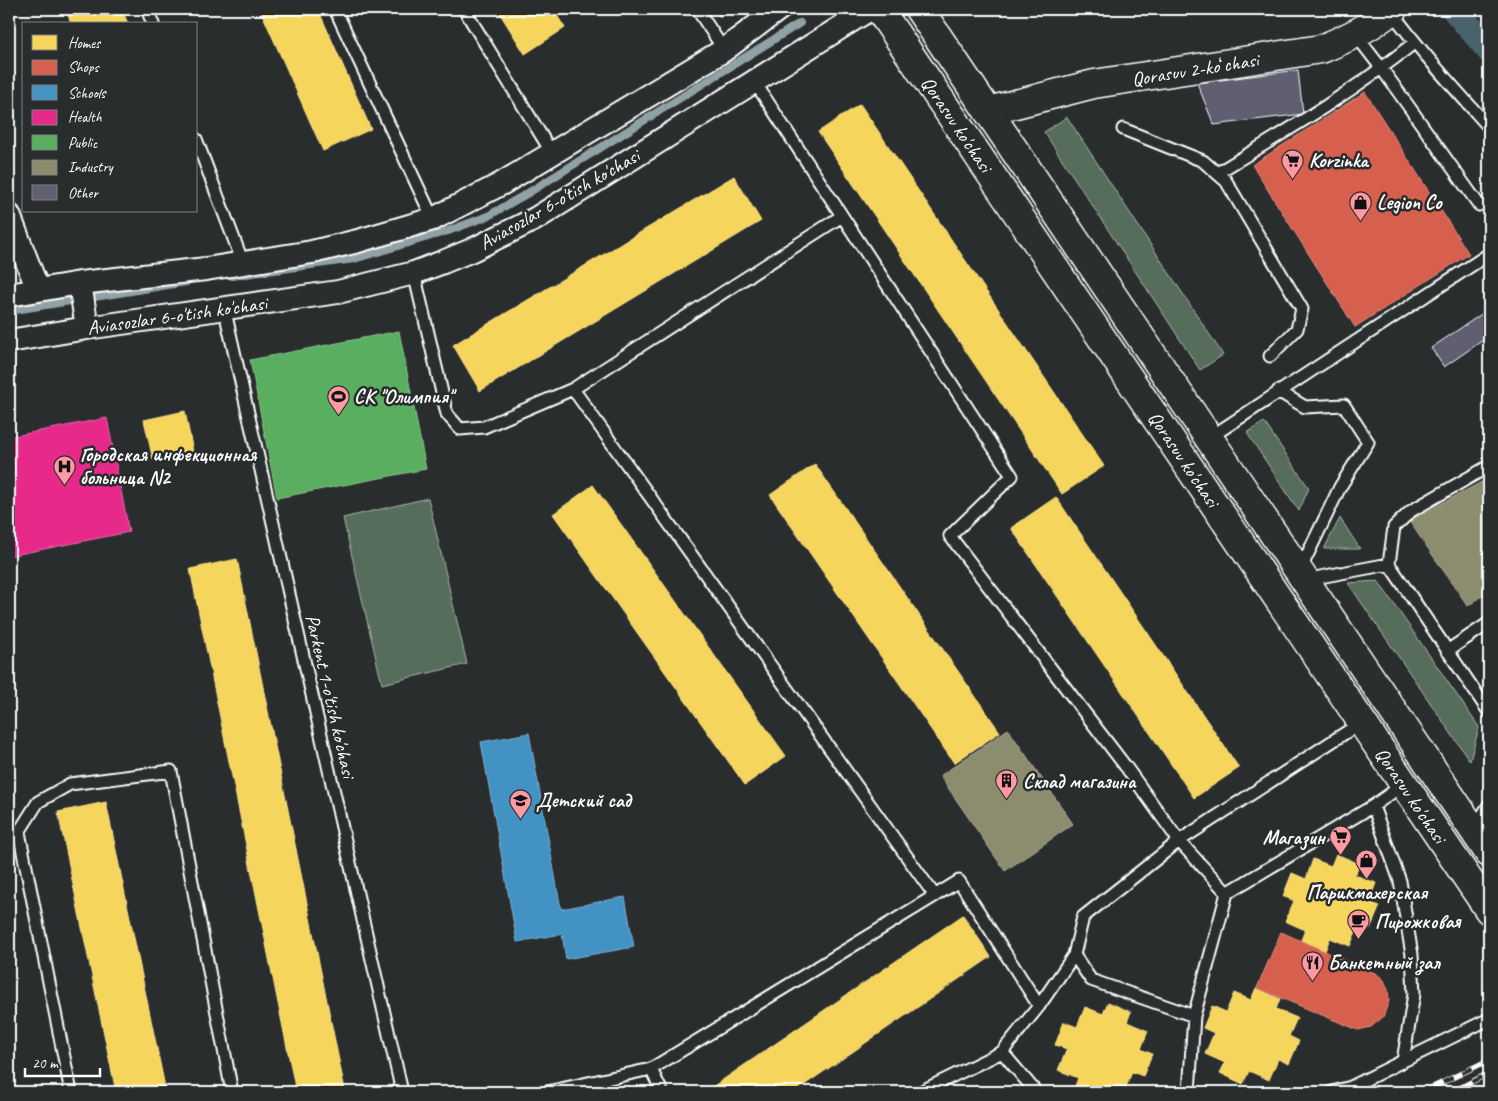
<svg xmlns="http://www.w3.org/2000/svg" width="1498" height="1101" viewBox="0 0 1498 1101" font-family="Caveat,sans-serif">
  <style>
    .green { fill: #556d5a; stroke: #aab6ac }
    .homes { fill: #f6d55c; stroke: #f9e28d }
    .shops { fill: #d6604d; stroke: #e29082 }
    .schools { fill: #4393c3; stroke: #7bb3d5 }
    .health { fill: #e7298a; stroke: #ee69ad }
    .public { fill: #5aae61; stroke: #8cc690 }
    .industry { fill: #8c8c6e; stroke: #aeae9a }
    .lines { fill: none; stroke-linecap: round; stroke-linejoin: round }
    .stream { stroke: #91a2a7; stroke-width: 8 }
    .canal { stroke: #48646c; stroke-width: 26 }
    .building { fill: #615f71; stroke: #fff }
    .service-casing { stroke: #fff; stroke-width: 15 }
    .minor-casing { stroke: #fff; stroke-width: 26 }
    .tertiary-casing { stroke: #fff; stroke-width: 31 }
    .secondary-casing { stroke: #fff; stroke-width: 31 }
    .service { stroke: #2a2d2e; stroke-width: 11 }
    .minor { stroke: #2a2d2e; stroke-width: 22 }
    .tertiary { stroke: #2a2d2e; stroke-width: 28 }
    .secondary { stroke: #2a2d2e; stroke-width: 28 }
    .rail-casing { stroke: #fff; stroke-width: 5.5 }
    .rail { stroke: #2a2d2e; stroke-width: 4; stroke-dasharray: 11; stroke-linecap: butt }
    .labels { text-anchor: middle; stroke-width: 5; stroke-linejoin: round; paint-order: stroke }
    .street-label { font-size: 20px; fill: #fff; stroke: #2a2d2e }
    .poi-label { font-size: 20px; font-weight: bold; fill: #fff; stroke: #2a2d2e; text-anchor: start }
  </style>
  <rect width="100%" height="100%" fill="#2a2d2e"/>
  <filter id="ink" filterUnits="userSpaceOnUse"><feTurbulence type="fractalNoise" baseFrequency=".02" numOctaves="2"/><feDisplacementMap in="SourceGraphic" scale="10" xChannelSelector="R" yChannelSelector="G"/><feConvolveMatrix kernelMatrix="1 2 1 2 8 2 1 2 1" color-interpolation-filters="sRGB"/></filter>
  <g filter="url(#ink)">
    <!-- green -->
    <path class="green" d="M 1067,117 L 1223,355 L 1200,370 L 1044,132 Z
      M 1264,422 L 1309,488 L 1299,511 L 1247,433 Z
      M 428,498 L 467,664 L 382,684 L 343,518 Z
      M 1340,518 L 1360,549 L 1324,549 Z
      M 1378,581 L 1479,727 L 1470,761 L 1348,583 Z"/>
    <!-- homes -->
    <path class="homes" d="M 66,9 L 122,9 L 128,24 L 71,24 Z
      M 260,9 L 318,9 L 371,129 L 323,151 Z
      M 497,9 L 553,9 L 565,28 L 525,54 Z
      M 860,104 L 1104,466 L 1062,494 L 818,132 Z
      M 734,176 L 761,221 L 480,391 L 453,345 Z
      M 185,411 L 193,452 L 153,460 L 144,420 Z
      M 815,464 L 1000,732 L 954,763 L 770,495 Z
      M 593,485 L 786,756 L 745,785 L 553,514 Z
      M 1056,497 L 1239,768 L 1194,798 L 1011,528 Z
      M 237,559 L 345,1090 L 333,1092 L 296,1092 L 190,569 Z
      M 106,802 L 166,1092 L 116,1092 L 58,812 Z
      M 1336,854 L 1360,864 L 1355,875 L 1376,883 L 1369,902 L 1380,906 L 1370,929 L 1359,924 L 1350,946 L 1330,938 L 1325,951 L 1301,940 L 1305,930 L 1285,921 L 1294,901 L 1283,896 L 1292,873 L 1306,879 L 1313,859 L 1331,866 Z
      M 963,915 L 991,957 L 794,1092 L 705,1092 Z
      M 1256,988 L 1280,999 L 1276,1009 L 1297,1018 L 1289,1036 L 1299,1041 L 1289,1064 L 1278,1059 L 1269,1080 L 1249,1071 L 1243,1084 L 1220,1073 L 1225,1063 L 1205,1054 L 1214,1033 L 1203,1028 L 1212,1006 L 1226,1012 L 1234,993 L 1251,1000 Z
      M 1108,1002 L 1131,1012 L 1127,1022 L 1148,1031 L 1141,1049 L 1152,1054 L 1143,1076 L 1132,1072 L 1124,1092 L 1104,1086 L 1101,1092 L 1082,1092 L 1074,1089 L 1078,1078 L 1058,1070 L 1067,1049 L 1055,1045 L 1064,1022 L 1077,1027 L 1085,1007 L 1103,1014 Z"/>
    <!-- shops -->
    <path class="shops" d="M 714,9 L 731,9 L 720,17 Z
      M 1365,92 L 1469,254 L 1355,327 L 1252,165 Z
      M 1281,932 L 1377,974 L 1384,980 L 1388,990 L 1389,1001 L 1383,1017 L 1371,1027 L 1358,1030 L 1257,988 Z"/>
    <!-- schools -->
    <path class="schools" d="M 529,733 L 561,909 L 625,897 L 634,947 L 566,959 L 562,934 L 517,942 L 481,742 Z"/>
    <!-- health -->
    <path class="health" d="M 107,418 L 129,532 L 9,556 L 9,437 Z"/>
    <!-- public -->
    <path class="public" d="M 399,331 L 426,469 L 277,498 L 250,360 Z"/>
    <!-- industry -->
    <path class="industry" d="M 1489,478 L 1489,591 L 1468,606 L 1409,521 Z
      M 1008,729 L 1073,824 L 1005,871 L 940,776 Z"/>
    <g class="lines">
      <!-- stream -->
      <path class="stream" d="M 232,276 L 354,259 L 448,231 L 488,216 L 528,193 L 800,23
        M 9,311 L 186,282"/>
      <!-- canal -->
      <path class="canal" d="M 1454,9 L 1489,50"/>
    </g>
    <!-- building -->
    <path class="building" d="M 1298,70 L 1303,114 L 1214,125 L 1197,83 Z
      M 1489,309 L 1489,336 L 1444,367 L 1431,348 Z"/>
    <g class="lines">
      <defs>
        <path id="service" d="M 147,9 L 153,24
          M 335,9 L 433,219
          M 464,9 L 552,153
          M 697,9 L 724,50
          M 1391,11 C 1421,52 1455,89 1489,127
          M 1355,34 L 1382,69 L 1479,205
          M 754,81 L 1012,476 L 950,536 L 1126,767 L 1179,841 L 1362,722
          M 1123,129 L 1203,161 L 1226,181 L 1302,309 L 1297,329 L 1270,356
          M 196,139 L 243,263
          M 1217,173 C 1285,132 1353,92 1414,43
          M 842,216 L 573,389 L 935,896
          M 414,273 L 447,414 L 460,429 L 484,427 L 573,389
          M 224,307 L 402,1092
          M 1278,391 L 1305,407 L 1344,405 L 1368,442 L 1340,487 L 1300,570
          M 1209,438 L 1489,254
          M 1389,564 L 1394,527 L 1411,511 L 1489,466
          M 1304,580 L 1389,564 L 1489,712
          M 1447,651 L 1489,623
          M 1474,829 L 1489,805
          M 19,832 L 38,802 L 70,784 L 171,771 L 232,1092
          M 9,834 L 19,832 L 71,1092
          M 1227,893 L 1179,841 L 1083,917 L 1074,955 L 1091,980 L 1194,1016 L 1227,893 L 1373,806 L 1404,784
          M 1403,1061 L 1489,1019
          M 547,1092 L 651,1069
          M 662,1092 L 651,1069 L 959,881 L 1039,1006
          M 920,1092 L 1002,1052
          M 1036,1092 L 1002,1052 L 1039,1006 L 1074,955
          M 1189,1092 L 1194,1016
          M 1332,1092 L 1351,1087 L 1403,1061 L 1414,994 L 1412,955 L 1400,881 L 1373,806"/>
        <path id="minor" d="M 9,215 L 38,290
          M 80,283 L 87,328
          M 9,295 L 80,283 L 206,269 L 312,252 L 358,241 L 433,219 L 501,184 L 724,50 L 779,9
          M 9,341 L 87,328 L 338,292 L 414,273 L 443,262 L 472,250 L 535,219 L 870,9"/>
        <path id="tertiary" d="M 988,111 L 1094,84 L 1321,49 C 1346,39 1373,26 1393,9"/>
        <path id="secondary" d="M 879,9 L 1489,910
          M 919,9 L 1489,853"/>
      </defs>
      <!-- service casing -->
      <use href="#service" class="service-casing"/>
      <!-- minor casing -->
      <use href="#minor" class="minor-casing"/>
      <!-- tertiary casing -->
      <use href="#tertiary" class="tertiary-casing"/>
      <!-- secondary casing -->
      <use href="#secondary" class="secondary-casing"/>
      <!-- service -->
      <use href="#service" class="service"/>
      <!-- minor -->
      <use href="#minor" class="minor"/>
      <!-- tertiary -->
      <use href="#tertiary" class="tertiary"/>
      <!-- secondary -->
      <use href="#secondary" class="secondary"/>
      <defs>
        <path id="rail" d="M 1423,1092 L 1489,1060
          M 1452,1092 L 1489,1073"/>
      </defs>
      <!-- rail casing -->
      <use href="#rail" class="rail-casing"/>
      <!-- rail -->
      <use href="#rail" class="rail"/>
    </g>
  </g>
  <!-- icons -->
  <defs>
    <symbol id="supermarket-pin" viewBox="-11 -11 22 30"><path d="M0 17L-7.5 6A9.5 9.5 0 1 1 7.5 6Z" fill="#ff9aa2" stroke="#2a2d2e"/><path d="M-6-5.5h2.5l.6 2H6L4.5 2H-2.5L-4.4-4H-6ZM-1.5 3.2a1.3 1.3 0 1 0 .1 0ZM3 3.2a1.3 1.3 0 1 0 .1 0Z" fill="#111"/></symbol>
    <symbol id="shop-pin" viewBox="-11 -11 22 30"><path d="M0 17L-7.5 6A9.5 9.5 0 1 1 7.5 6Z" fill="#ff9aa2" stroke="#2a2d2e"/><path d="M-5-2.5h2.3a2.7 3.5 0 0 1 5.4 0H5L5.5 6h-11ZM-1.5-2.5h3a1.5 2.3 0 0 0-3 0Z" fill="#111"/></symbol>
    <symbol id="stadium-pin" viewBox="-11 -11 22 30"><path d="M0 17L-7.5 6A9.5 9.5 0 1 1 7.5 6Z" fill="#ff9aa2" stroke="#2a2d2e"/><path d="M0-5a6.5 5 0 1 0 0 10a6.5 5 0 1 0 0-10ZM-3.5-1.8h7v3.6h-7Z" fill="#111"/></symbol>
    <symbol id="hospital-pin" viewBox="-11 -11 22 30"><path d="M0 17L-7.5 6A9.5 9.5 0 1 1 7.5 6Z" fill="#ff9aa2" stroke="#2a2d2e"/><path d="M-5-5h3v3.5h4V-5h3V5h-3V1.5h-4V5h-3Z" fill="#111"/></symbol>
    <symbol id="building-pin" viewBox="-11 -11 22 30"><path d="M0 17L-7.5 6A9.5 9.5 0 1 1 7.5 6Z" fill="#ff9aa2" stroke="#2a2d2e"/><path d="M-4-6H4V6H1V3H-1V6H-4ZM-2.5-4.3h1.7v1.8h-1.7ZM.8-4.3h1.7v1.8H.8ZM-2.5-1h1.7V.8h-1.7ZM.8-1h1.7V.8H.8Z" fill="#111"/></symbol>
    <symbol id="school-pin" viewBox="-11 -11 22 30"><path d="M0 17L-7.5 6A9.5 9.5 0 1 1 7.5 6Z" fill="#ff9aa2" stroke="#2a2d2e"/><path d="M0-5L7-2L0 1L-7-2ZM-4 1L0 2.5L4 1V4Q0 6-4 4Z" fill="#111"/></symbol>
    <symbol id="cafe-pin" viewBox="-11 -11 22 30"><path d="M0 17L-7.5 6A9.5 9.5 0 1 1 7.5 6Z" fill="#ff9aa2" stroke="#2a2d2e"/><path d="M-5.5-4.5H6V0H3Q3 3.5 0 3.5H-2.5Q-5.5 3.5-5.5 0ZM3-3.2v2h1.7v-2ZM-6 4.5H4V6H-6Z" fill="#111"/></symbol>
    <symbol id="restaurant-pin" viewBox="-11 -11 22 30"><path d="M0 17L-7.5 6A9.5 9.5 0 1 1 7.5 6Z" fill="#ff9aa2" stroke="#2a2d2e"/><path d="M-5-6h1v4h1v-4h1v4h1v-4h1v5L-1.5 .5V6h-2V.5L-5-1ZM5-6V6H3V1.5H1.5Q1.5-4 5-6Z" fill="#111"/></symbol>
  </defs>
  <g fill-rule="evenodd">
    <use href="#supermarket-pin" x="1280" y="148" width="25" height="34"/>
    <use href="#shop-pin" x="1348" y="190" width="25" height="34"/>
    <use href="#stadium-pin" x="326" y="384" width="25" height="34"/>
    <use href="#hospital-pin" x="52" y="454" width="25" height="34"/>
    <use href="#building-pin" x="994" y="768" width="25" height="34"/>
    <use href="#school-pin" x="508" y="788" width="25" height="34"/>
    <use href="#supermarket-pin" x="1328" y="824" width="25" height="34"/>
    <use href="#shop-pin" x="1354" y="848" width="25" height="34"/>
    <use href="#cafe-pin" x="1346" y="908" width="25" height="34"/>
    <use href="#restaurant-pin" x="1300" y="950" width="25" height="34"/>
  </g>
  <g class="labels">
    <!-- street labels -->
    <g class="street-label">
      <text transform="translate(1195 69) rotate(-9)" y="7">Qorasuv 2-koʻchasi</text>
      <text transform="translate(957 124) rotate(56)" y="7">Qorasuv ko'chasi</text>
      <text transform="translate(559 199) rotate(-30)" y="7">Aviasozlar 6-o'tish ko'chasi</text>
      <text transform="translate(177 315) rotate(-8)" y="7">Aviasozlar 6-o'tish ko'chasi</text>
      <text transform="translate(1184 459) rotate(56)" y="7">Qorasuv ko'chasi</text>
      <text transform="translate(331 696) rotate(77)" y="7">Parkent 1-o'tish ko'chasi</text>
      <text transform="translate(1411 795) rotate(56)" y="7">Qorasuv ko'chasi</text>
    </g>
    <!-- poi labels -->
    <g class="poi-label">
      <text x="1309" y="167">Korzinka</text>
      <text x="1377" y="209">Legion Co</text>
      <text x="354" y="403">СК "Олимпия"</text>
      <text x="80" y="461">Городская инфекционная<tspan x="80" dy="23">больница N2</tspan></text>
      <text x="1023" y="788">Склад магазина</text>
      <text x="536" y="807">Детский сад</text>
      <text x="1325" y="844" text-anchor="end">Магазин</text>
      <text x="1367" y="899" text-anchor="middle">Парикмахерская</text>
      <text x="1375" y="928">Пирожковая</text>
      <text x="1328" y="969">Банкетный зал</text>
    </g>
  </g>
  <!-- margin -->
  <rect width="1498" height="1101" fill="none" stroke="#2a2d2e" stroke-width="30"/>
  <rect x="15" y="15" width="1468" height="1071" fill="none" stroke="#fff" stroke-width="2" filter="url(#ink)"/>
  <!-- legend -->
  <rect x="22" y="22" width="175" height="190" fill="#2a2d2e" stroke="#7f8182"/>
  <rect x="32" y="35" width="25" height="15" fill="#f6d55c" stroke="#7f8182"/>
  <text x="68" y="48" font-size="15" fill="#ffffff">Homes</text>
  <rect x="32" y="60" width="25" height="15" fill="#d6604d" stroke="#7f8182"/>
  <text x="68" y="72" font-size="15" fill="#ffffff">Shops</text>
  <rect x="32" y="85" width="25" height="15" fill="#4393c3" stroke="#7f8182"/>
  <text x="68" y="98" font-size="15" fill="#ffffff">Schools</text>
  <rect x="32" y="110" width="25" height="15" fill="#e7298a" stroke="#7f8182"/>
  <text x="68" y="122" font-size="15" fill="#ffffff">Health</text>
  <rect x="32" y="135" width="25" height="15" fill="#5aae61" stroke="#7f8182"/>
  <text x="68" y="148" font-size="15" fill="#ffffff">Public</text>
  <rect x="32" y="160" width="25" height="15" fill="#8c8c6e" stroke="#7f8182"/>
  <text x="68" y="172" font-size="15" fill="#ffffff">Industry</text>
  <rect x="32" y="185" width="25" height="15" fill="#615f71" stroke="#7f8182"/>
  <text x="68" y="198" font-size="15" fill="#ffffff">Other</text>
  <!-- scale -->
  <path d="M25 1068v8h75v-8" fill="none" stroke="#ffffff" stroke-width="2.5"/>
  <text x="32" y="1068" font-size="15" fill="#ffffff" stroke="#2a2d2e" stroke-width="4" paint-order="stroke">20 m</text>
</svg>
